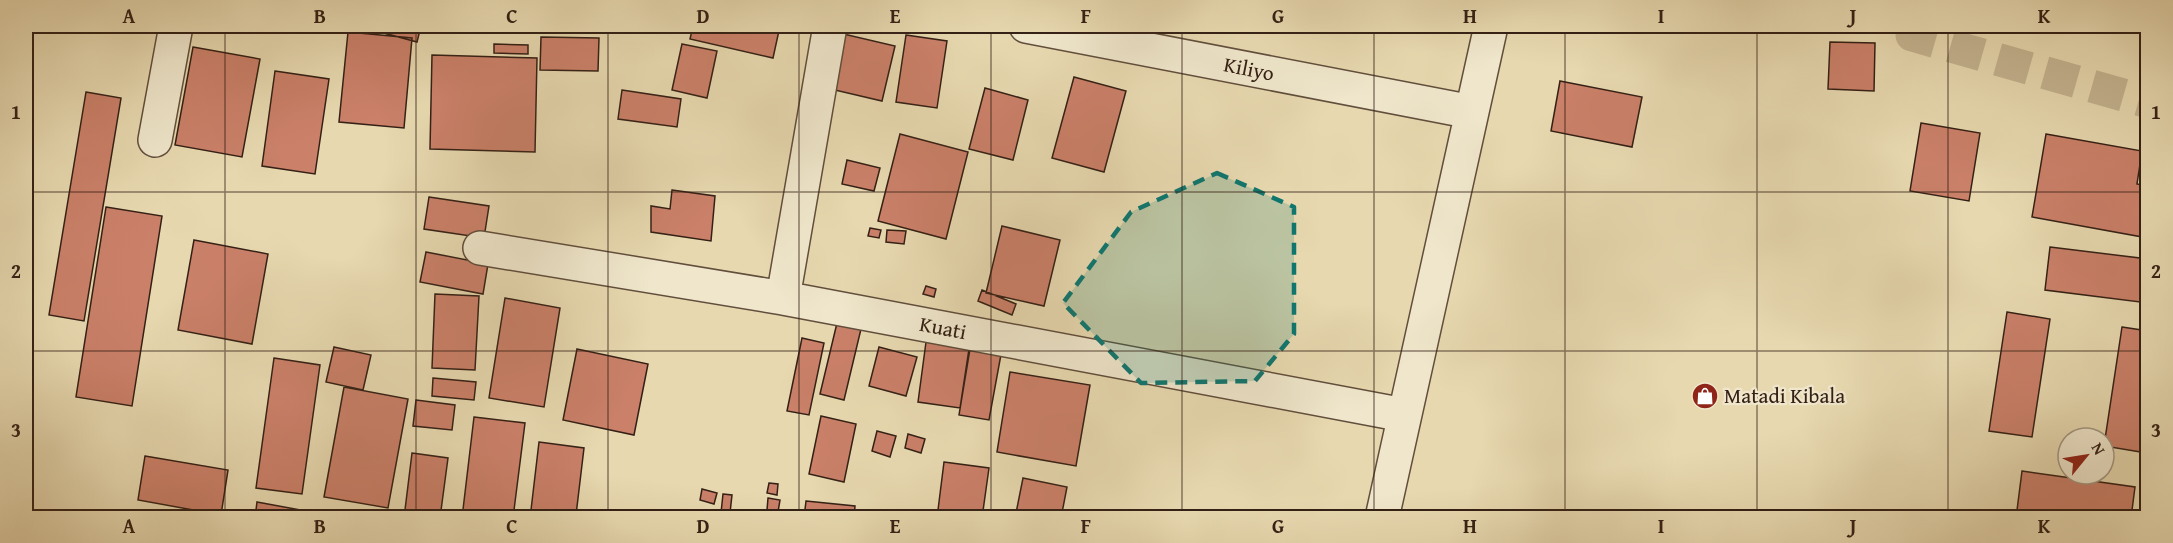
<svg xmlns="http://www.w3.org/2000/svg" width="2173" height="543" viewBox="0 0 2173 543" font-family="'Gentium Book Plus',serif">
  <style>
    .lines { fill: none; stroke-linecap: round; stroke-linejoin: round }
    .stream { stroke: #6f7c6e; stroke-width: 10 }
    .building { fill: #ca8069; stroke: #342015; stroke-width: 1.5 }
    .minor-tunnel { stroke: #c3b390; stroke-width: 33; stroke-dasharray: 33 16; stroke-linecap: butt }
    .minor-casing { stroke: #614e3c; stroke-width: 36 }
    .minor { stroke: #efe6cb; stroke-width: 33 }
    .marked { fill: #0f766e; fill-opacity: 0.2; stroke: #0f766e; stroke-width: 4.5; stroke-dasharray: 12 8; stroke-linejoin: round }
    .grid { fill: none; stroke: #342015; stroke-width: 1.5; stroke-opacity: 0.55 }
    .labels { text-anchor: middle; stroke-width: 4.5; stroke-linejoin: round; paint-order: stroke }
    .street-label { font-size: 21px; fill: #342015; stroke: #efe6cb }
    .poi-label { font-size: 21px; fill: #342015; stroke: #efe6cb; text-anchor: start }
    .neatline { fill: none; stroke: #342015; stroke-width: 2 }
    .grid-label { font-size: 20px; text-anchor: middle; font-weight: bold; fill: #342015 }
  </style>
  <rect width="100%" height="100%" fill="#e7d8af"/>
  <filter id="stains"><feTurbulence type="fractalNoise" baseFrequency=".00333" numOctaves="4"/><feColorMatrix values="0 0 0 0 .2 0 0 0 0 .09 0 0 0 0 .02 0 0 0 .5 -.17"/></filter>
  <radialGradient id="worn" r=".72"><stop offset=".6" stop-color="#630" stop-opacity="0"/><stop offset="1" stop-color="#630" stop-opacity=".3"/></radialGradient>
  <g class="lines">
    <!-- stream -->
    <path class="stream" d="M 1912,35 L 1912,26"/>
  </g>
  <!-- building -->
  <path class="building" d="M 358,26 L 421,26 L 417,42 Z
    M 693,26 L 780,26 L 773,58 L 690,39 Z
    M 348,32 L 412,38 L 404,128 L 339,122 Z
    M 835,32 L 895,46 L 882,101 L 822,87 Z
    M 906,35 L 947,41 L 937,108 L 896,102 Z
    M 541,37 L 599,38 L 598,71 L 540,70 Z
    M 1830,42 L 1875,43 L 1874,91 L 1828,89 Z
    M 494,44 L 528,45 L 528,54 L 494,53 Z
    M 682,44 L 717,51 L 707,98 L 672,90 Z
    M 193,47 L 260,59 L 242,157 L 175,145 Z
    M 432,55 L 537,58 L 535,152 L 430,149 Z
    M 275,71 L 329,79 L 315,174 L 262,166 Z
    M 1074,77 L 1126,91 L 1104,172 L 1052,158 Z
    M 1560,81 L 1642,97 L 1632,147 L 1551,131 Z
    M 985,88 L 1028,100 L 1013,160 L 969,149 Z
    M 622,90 L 681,99 L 677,127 L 618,119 Z
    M 86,92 L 121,98 L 84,321 L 49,315 Z
    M 1921,123 L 1980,133 L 1969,201 L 1910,191 Z
    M 900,134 L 968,152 L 946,239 L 878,221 Z
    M 2046,134 L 2142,151 L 2137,184 L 2148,186 L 2148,238 L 2032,217 Z
    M 847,160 L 880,168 L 874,191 L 842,184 Z
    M 672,190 L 715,196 L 711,241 L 651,232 L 651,206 L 670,209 Z
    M 429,197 L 489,206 L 484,238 L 424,229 Z
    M 106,207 L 162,216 L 132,406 L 76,397 Z
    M 1002,226 L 1060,240 L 1044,306 L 986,293 Z
    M 870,228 L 881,230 L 879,238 L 868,236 Z
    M 887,230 L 906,231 L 904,244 L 886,242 Z
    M 194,240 L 268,254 L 252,344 L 178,330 Z
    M 2050,247 L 2148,259 L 2148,303 L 2045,290 Z
    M 426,252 L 488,264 L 483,294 L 420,282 Z
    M 926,286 L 936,289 L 934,297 L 923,294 Z
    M 982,290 L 1016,304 L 1012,315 L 978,301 Z
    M 435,294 L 479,296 L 475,370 L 432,368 Z
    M 505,298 L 560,308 L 544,407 L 489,398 Z
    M 2007,312 L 2050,319 L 2032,437 L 1989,431 Z
    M 837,323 L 861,329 L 844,400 L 820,394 Z
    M 2122,327 L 2148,331 L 2147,453 L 2104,446 Z
    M 802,338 L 824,343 L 809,415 L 787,411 Z
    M 926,342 L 969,349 L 960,408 L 918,402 Z
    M 971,343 L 1002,349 L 989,420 L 959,415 Z
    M 334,347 L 371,355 L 363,390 L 326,382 Z
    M 879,347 L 917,357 L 906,396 L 869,386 Z
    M 577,349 L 648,364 L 634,435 L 563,420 Z
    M 274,358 L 320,365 L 302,494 L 256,488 Z
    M 1010,372 L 1090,385 L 1076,466 L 997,452 Z
    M 433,378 L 476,382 L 474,400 L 432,396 Z
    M 344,387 L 408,399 L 388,508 L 324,497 Z
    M 416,400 L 455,405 L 452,430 L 413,426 Z
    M 821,416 L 856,424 L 844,482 L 809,474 Z
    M 474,417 L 525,423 L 513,518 L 462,518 Z
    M 877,431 L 896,436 L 890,457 L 872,451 Z
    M 908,434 L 925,439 L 921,453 L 905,448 Z
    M 539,442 L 584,448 L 576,515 L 531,510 Z
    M 412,453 L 448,458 L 440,518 L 404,518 Z
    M 145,456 L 228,470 L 221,515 L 138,500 Z
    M 944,462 L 989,468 L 982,518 L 937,518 Z
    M 2022,471 L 2135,487 L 2131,518 L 2016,518 Z
    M 1023,478 L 1067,487 L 1061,518 L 1015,518 Z
    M 769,483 L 778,484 L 777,495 L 767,493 Z
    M 702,489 L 717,493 L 714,504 L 700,500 Z
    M 723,494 L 732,495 L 730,513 L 721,513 Z
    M 768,498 L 780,500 L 778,512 L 767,510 Z
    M 806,501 L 855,506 L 854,518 L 804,518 Z
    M 257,502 L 344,518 L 255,518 Z"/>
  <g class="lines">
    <!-- minor-tunnel -->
    <path class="minor-tunnel" d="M 1912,26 L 1912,35 L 2148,102"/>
    <defs>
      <path id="minor" d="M 1026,26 L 1472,112
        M 155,140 L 176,26
        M 480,248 L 783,298 L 1404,415
        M 783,298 L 830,26
        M 1382,518 L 1491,26"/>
    </defs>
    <!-- minor casing -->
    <use href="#minor" class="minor-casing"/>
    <!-- minor -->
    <use href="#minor" class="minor"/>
  </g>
  <!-- marked area -->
  <path class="marked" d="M 1217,173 L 1294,207 L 1294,334 L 1255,381 L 1141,383 L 1063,303 L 1131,212 Z"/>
  <!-- grid -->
  <path class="grid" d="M 225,26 L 225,518M 416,26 L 416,518M 608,26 L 608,518M 799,26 L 799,518M 991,26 L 991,518M 1182,26 L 1182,518M 1374,26 L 1374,518M 1565,26 L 1565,518M 1757,26 L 1757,518M 1948,26 L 1948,518M 26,192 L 2148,192M 26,351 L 2148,351"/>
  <!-- icons -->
  <defs>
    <symbol id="shop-disc" viewBox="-11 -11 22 22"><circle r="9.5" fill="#8f2418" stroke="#efe6cb"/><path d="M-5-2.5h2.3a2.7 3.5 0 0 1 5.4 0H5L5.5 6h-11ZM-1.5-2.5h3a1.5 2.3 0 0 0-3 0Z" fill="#fff"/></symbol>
  </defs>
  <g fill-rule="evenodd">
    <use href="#shop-disc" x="1690" y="381" width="30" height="30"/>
  </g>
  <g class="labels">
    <!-- street labels -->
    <g class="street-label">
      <text transform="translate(1249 69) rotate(11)" y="7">Kiliyo</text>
      <text transform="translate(943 328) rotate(11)" y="7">Kuati</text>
    </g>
    <!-- poi labels -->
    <g class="poi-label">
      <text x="1724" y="403">Matadi Kibala</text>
    </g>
  </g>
  <!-- margin -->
  <rect width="2173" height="543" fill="none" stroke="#e7d8af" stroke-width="66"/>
  <!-- north arrow -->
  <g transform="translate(2086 456) rotate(60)"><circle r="28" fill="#efe6cb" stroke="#a49782" stroke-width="1.5"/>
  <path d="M0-4.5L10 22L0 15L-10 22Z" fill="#8f2418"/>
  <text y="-9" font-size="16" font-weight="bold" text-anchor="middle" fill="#342015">N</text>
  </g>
  <rect x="33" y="33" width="2107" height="477" class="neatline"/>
  <g class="grid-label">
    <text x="129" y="23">A</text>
    <text x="320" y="23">B</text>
    <text x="512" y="23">C</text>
    <text x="703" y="23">D</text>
    <text x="895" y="23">E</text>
    <text x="1086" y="23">F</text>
    <text x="1278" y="23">G</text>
    <text x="1470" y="23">H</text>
    <text x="1661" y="23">I</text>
    <text x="1853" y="23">J</text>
    <text x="2044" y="23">K</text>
    <text x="16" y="119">1</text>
    <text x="2156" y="119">1</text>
    <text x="16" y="278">2</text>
    <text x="2156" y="278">2</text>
    <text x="16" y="437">3</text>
    <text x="2156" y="437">3</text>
    <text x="129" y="533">A</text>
    <text x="320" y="533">B</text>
    <text x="512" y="533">C</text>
    <text x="703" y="533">D</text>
    <text x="895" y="533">E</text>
    <text x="1086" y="533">F</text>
    <text x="1278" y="533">G</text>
    <text x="1470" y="533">H</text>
    <text x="1661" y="533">I</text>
    <text x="1853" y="533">J</text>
    <text x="2044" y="533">K</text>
  </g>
  <rect width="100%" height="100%" filter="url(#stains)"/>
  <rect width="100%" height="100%" fill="url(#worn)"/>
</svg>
